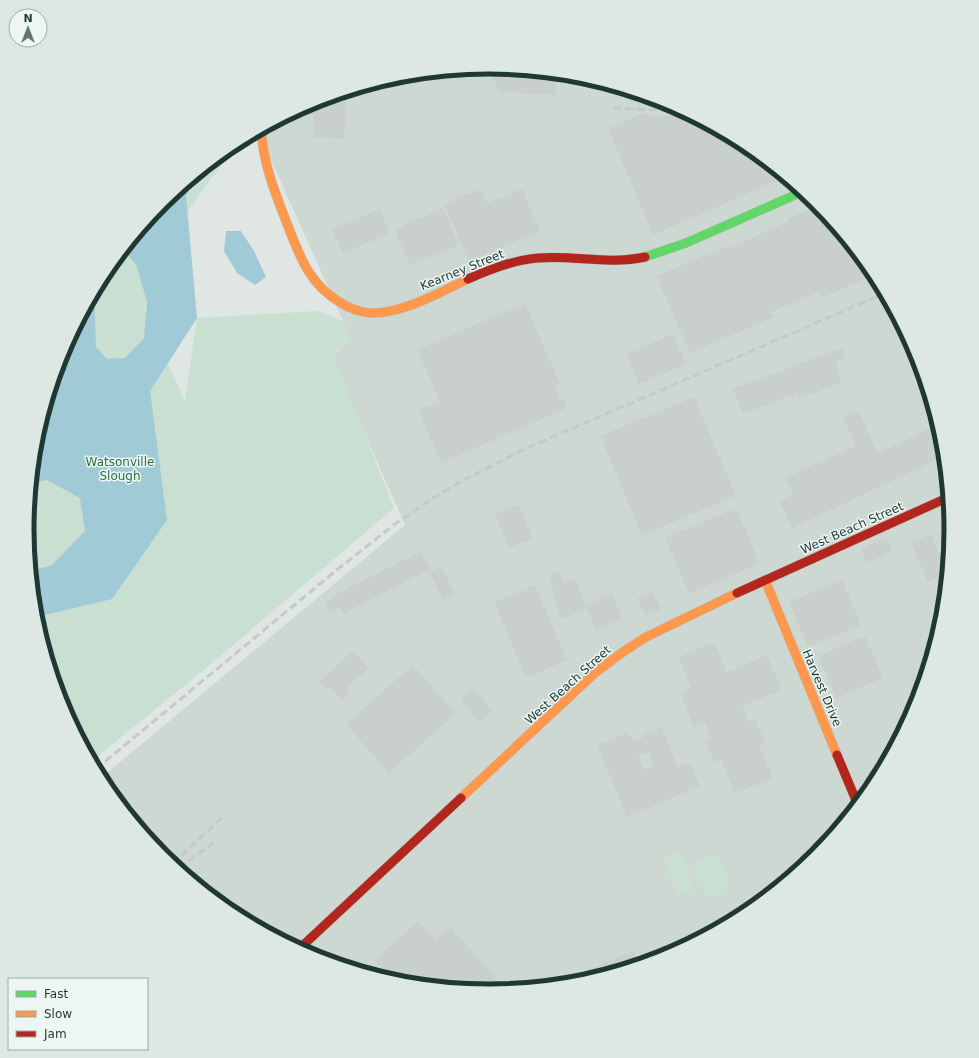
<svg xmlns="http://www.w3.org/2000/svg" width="979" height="1058" viewBox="0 0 979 1058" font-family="'DejaVu Sans',sans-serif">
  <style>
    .built { fill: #cdd8d3 }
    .green { fill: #c9dfd1 }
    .water { fill: #a0cad5 }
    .building { fill: #c9cfcc; fill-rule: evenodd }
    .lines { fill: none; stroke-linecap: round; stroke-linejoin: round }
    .fast-casing { stroke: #bcc4c1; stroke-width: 10 }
    .slow-casing { stroke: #bcc4c1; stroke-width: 10 }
    .jam-casing { stroke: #bcc4c1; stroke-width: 10 }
    .fast { stroke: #63d668; stroke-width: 9 }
    .slow { stroke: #ff974d; stroke-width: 9 }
    .jam { stroke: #b3261e; stroke-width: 9 }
    .rail { stroke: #c5c9c8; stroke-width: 3; stroke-dasharray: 8 4; stroke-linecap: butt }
    .labels { text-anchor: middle; stroke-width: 3; stroke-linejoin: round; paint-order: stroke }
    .street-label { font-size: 12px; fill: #1f3833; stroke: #edf6f2 }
    .park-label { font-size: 12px; fill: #2a6e49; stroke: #edf6f2 }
    .rim { fill: none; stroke: #1f3833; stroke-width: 5 }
  </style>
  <rect width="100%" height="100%" fill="#e0e6e3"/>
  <!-- built -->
  <path class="built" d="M 490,67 L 580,75 L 667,102 L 747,145 L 817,202 L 874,272 L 917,352 L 943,439 L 952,529 L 943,619 L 917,706 L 874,786 L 816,856 L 746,914 L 666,956 L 580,983 L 489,991 L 399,983 L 312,956 L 232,913 L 162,856 L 105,786 L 101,778 L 405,525 L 331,357 L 351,338 L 258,131 L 313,102 L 399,75 Z"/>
  <!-- green -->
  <path class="green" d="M 239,141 L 179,223 L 173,283 L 144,309 L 185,401 L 197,318 L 318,311 L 343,321 L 351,338 L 333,354 L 394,508 L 206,668 L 92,761 L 62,706 L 36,619 L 27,529 L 36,439 L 62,352 L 105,272 L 163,202 L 233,144 Z
    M 680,852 L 695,889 L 678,896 L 663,859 Z
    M 712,856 L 722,861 L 721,863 L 730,886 L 726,888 L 727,892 L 713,898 L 711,894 L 704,896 L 705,891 L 693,865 Z"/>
  <!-- water -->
  <path class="water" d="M 193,177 L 186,196 L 197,318 L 150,391 L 167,520 L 112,599 L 36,617 L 31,570 L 51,566 L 85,531 L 80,498 L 47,480 L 32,483 L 36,439 L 62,352 L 94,293 L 96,347 L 107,359 L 125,358 L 144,338 L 147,302 L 136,264 L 123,250 L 163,202 Z
    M 226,231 L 241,231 L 254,251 L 266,277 L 255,285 L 237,273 L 224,251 Z"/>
  <!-- building -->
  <path class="building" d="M 488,67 L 555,73 L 557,79 L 556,95 L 499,92 Z
    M 398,76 L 398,83 L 378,82 Z
    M 326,98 L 346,99 L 344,139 L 313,138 L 314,115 L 305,114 L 305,106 L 313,102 Z
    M 643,113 L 644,115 L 686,117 L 685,115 L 692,115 L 747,145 L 786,177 L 788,180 L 780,184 L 778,180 L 653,235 L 608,128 Z
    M 481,189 L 487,203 L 522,189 L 540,231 L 469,262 L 444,204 Z
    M 819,205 L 871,269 L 874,275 L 821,298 L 819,292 L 771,312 L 774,317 L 690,353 L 656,276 L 727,246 L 728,248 L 788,222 L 787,219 Z
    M 443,208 L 459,245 L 410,265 L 395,231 L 405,227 L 404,225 Z
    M 380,209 L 390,233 L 343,253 L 332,229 Z
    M 525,303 L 560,384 L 554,387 L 560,401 L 564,399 L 567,408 L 441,463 L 418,410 L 440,401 L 417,350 Z
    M 900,320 L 917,352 L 918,357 L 908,361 L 895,321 Z
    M 673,334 L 686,364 L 639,384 L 626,354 Z
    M 842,348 L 846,358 L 836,362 L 840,374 L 839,375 L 842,382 L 800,399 L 797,393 L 743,414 L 733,389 Z
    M 694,397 L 736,496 L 642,535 L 600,436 Z
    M 858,410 L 878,453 L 939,424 L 943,439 L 945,456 L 792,528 L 779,501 L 793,495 L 785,478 L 856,445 L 843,417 Z
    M 519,505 L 533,538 L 509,548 L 495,515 Z
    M 736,508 L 760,563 L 689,594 L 665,538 Z
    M 931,534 L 948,572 L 948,573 L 928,582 L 911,543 Z
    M 886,537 L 892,551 L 867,563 L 861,549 Z
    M 421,551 L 430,569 L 343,614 L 340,607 L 329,612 L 324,603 L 334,598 L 333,596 Z
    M 441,566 L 455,594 L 443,600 L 430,572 Z
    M 559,571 L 564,583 L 575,579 L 586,605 L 612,594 L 622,619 L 596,630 L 587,608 L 562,619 L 550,589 L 554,588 L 549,575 Z
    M 842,580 L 861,625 L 808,647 L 789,602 Z
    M 535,585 L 567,660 L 526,678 L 494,602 Z
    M 652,591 L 661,609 L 646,616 L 637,598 Z
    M 865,636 L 883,678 L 836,698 L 818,656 Z
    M 714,642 L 727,672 L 767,655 L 782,690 L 742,706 L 749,722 L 755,719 L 765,742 L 759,745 L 773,778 L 735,793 L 721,760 L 715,763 L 705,740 L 711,737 L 705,723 L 694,727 L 680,693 L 691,688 L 678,657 Z
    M 353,651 L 369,668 L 346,688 L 351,693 L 342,700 L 330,687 L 327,690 L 319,682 Z
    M 413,665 L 456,713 L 389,773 L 346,724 Z
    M 474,688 L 492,711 L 479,722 L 460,700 Z
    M 661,727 L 678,767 L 690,762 L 700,786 L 627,817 L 597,745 L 628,732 L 633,742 L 643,738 L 641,735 ZM 649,752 L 654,765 L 644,770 L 638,756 Z
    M 883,769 L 874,786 L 870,790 L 865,777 Z
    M 827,844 L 816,856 L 803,867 L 799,855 Z
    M 418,922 L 436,939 L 451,928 L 495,976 L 501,990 L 489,991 L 399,983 L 393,981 L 374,960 Z
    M 633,951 L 639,965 L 589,980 L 585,971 Z"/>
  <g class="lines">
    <defs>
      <path id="fast" d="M 645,257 L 686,243 L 804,191"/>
      <path id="slow" d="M 261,129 C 263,166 278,200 291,234 C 297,248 302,263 311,275 C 323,293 348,312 371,313 C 402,314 441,292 468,279
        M 765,580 L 837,755
        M 461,798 L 595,673 L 623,652 L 646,637 L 737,593"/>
      <path id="jam" d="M 468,279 C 491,269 514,260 538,258 C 575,255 607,265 645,257
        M 737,593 L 949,497
        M 837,755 L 858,805
        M 299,949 L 461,798"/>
    </defs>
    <!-- fast casing -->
    <use href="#fast" class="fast-casing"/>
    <!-- slow casing -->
    <use href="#slow" class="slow-casing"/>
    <!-- jam casing -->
    <use href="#jam" class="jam-casing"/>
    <!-- fast -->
    <use href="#fast" class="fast"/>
    <!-- slow -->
    <use href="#slow" class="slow"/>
    <!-- jam -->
    <use href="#jam" class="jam"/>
    <!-- rail -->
    <path class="rail" d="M 613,108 L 685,111
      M 96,769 L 333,573 L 395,524 L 438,495 L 458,483 L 525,449 L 885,293
      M 172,864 L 225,815
      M 179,869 L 195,856 L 216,841"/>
  </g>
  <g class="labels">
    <!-- street labels -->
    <g class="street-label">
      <text transform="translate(462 270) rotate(-22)" y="4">Kearney Street</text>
      <text transform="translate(852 528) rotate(-24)" y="4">West Beach Street</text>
      <text transform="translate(568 685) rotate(-42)" y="4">West Beach Street</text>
      <text transform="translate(822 688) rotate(67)" y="4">Harvest Drive</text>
    </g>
    <!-- park labels -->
    <g class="park-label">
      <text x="120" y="466">Watsonville<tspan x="120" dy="14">Slough</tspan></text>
    </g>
  </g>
  <!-- crop -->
  <path d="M0 0H979V1058H0ZM34 529a455 455 0 1 1 910 0a455 455 0 1 1-910 0Z" fill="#dde7e3" fill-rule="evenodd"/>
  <path class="rim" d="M34 529a455 455 0 1 1 910 0a455 455 0 1 1-910 0Z"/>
  <!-- legend -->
  <rect x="8" y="978" width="140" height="72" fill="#edf6f2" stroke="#9baaa6"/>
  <rect x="16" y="991" width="20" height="6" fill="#63d668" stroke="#9baaa6"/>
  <text x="44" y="998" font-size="12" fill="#1f3833">Fast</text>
  <rect x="16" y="1011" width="20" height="6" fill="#ff974d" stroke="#9baaa6"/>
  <text x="44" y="1018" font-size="12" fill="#1f3833">Slow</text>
  <rect x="16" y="1031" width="20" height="6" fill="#b3261e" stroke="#9baaa6"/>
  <text x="44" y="1038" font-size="12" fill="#1f3833">Jam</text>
  <!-- north arrow -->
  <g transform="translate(28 28)"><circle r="19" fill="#edf6f2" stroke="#9baaa6"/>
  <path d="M0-3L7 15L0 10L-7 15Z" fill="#637571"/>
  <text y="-6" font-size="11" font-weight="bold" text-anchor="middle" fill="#1f3833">N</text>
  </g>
</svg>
